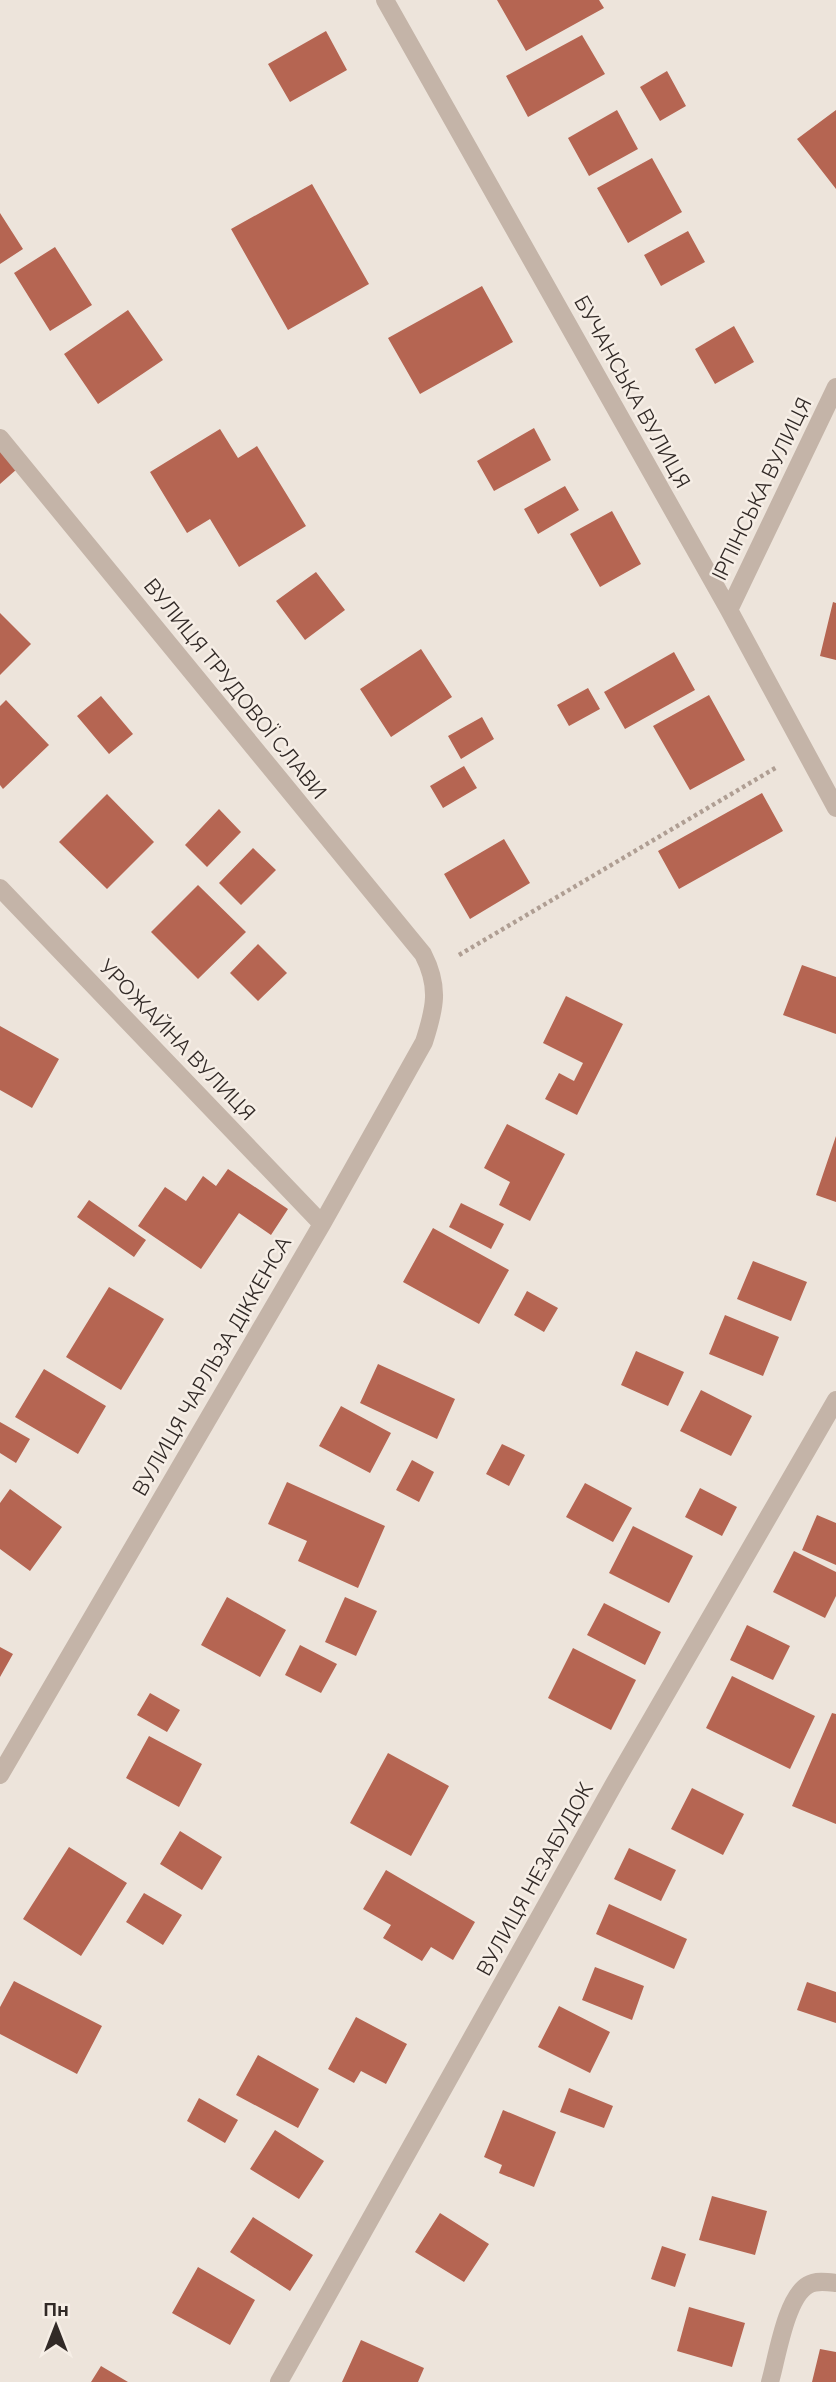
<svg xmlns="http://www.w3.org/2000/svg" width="836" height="2382" viewBox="0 0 836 2382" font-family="Raleway,sans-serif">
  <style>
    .building { fill: #b56552 }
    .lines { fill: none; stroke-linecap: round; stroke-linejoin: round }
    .path { stroke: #af9e93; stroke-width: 4.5; stroke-dasharray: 3.5 3.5; stroke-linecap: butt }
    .minor { stroke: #c4b4a8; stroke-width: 18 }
    .labels { text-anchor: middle; stroke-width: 5; stroke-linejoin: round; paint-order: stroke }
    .street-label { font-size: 21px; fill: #322a27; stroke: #f6eee6 }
  </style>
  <rect width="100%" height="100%" fill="#ede4db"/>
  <!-- building -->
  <path class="building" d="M 497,0 L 599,0 L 604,8 L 526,51 Z
    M 326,31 L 347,70 L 290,102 L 268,64 Z
    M 582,35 L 605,74 L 528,117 L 506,76 Z
    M 667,71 L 686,106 L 660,121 L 640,87 Z
    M 617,110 L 638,149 L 589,176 L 568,138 Z
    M 836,110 L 836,189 L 797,139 Z
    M 652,158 L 682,212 L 628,243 L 597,188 Z
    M 312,184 L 369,284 L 288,330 L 231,229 Z
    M 0,213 L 23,249 L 0,264 Z
    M 688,231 L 705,262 L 661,286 L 644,255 Z
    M 55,247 L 92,305 L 50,331 L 14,273 Z
    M 482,286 L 513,342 L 420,394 L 388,338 Z
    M 128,310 L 163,360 L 98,404 L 64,354 Z
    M 734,326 L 754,362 L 715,384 L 695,349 Z
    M 534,428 L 551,460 L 494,491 L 477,461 Z
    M 220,429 L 238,458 L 257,446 L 306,526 L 239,567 L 210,519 L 187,533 L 150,472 Z
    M 0,449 L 17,469 L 0,484 Z
    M 565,486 L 579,510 L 538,534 L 524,509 Z
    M 612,511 L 641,564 L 600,587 L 570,534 Z
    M 316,572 L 345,610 L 305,640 L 276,601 Z
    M 833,602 L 836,603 L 836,660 L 820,656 Z
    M 0,613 L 31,644 L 0,675 Z
    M 421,649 L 452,697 L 391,737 L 360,689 Z
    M 674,652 L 695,690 L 625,729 L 604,692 Z
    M 588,688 L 600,709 L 569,726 L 557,705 Z
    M 709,695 L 745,760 L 690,790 L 653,726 Z
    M 101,696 L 133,734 L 109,754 L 77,716 Z
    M 6,700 L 49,745 L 3,789 L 0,785 L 0,706 Z
    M 482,717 L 494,739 L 461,759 L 448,736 Z
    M 464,766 L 477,788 L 443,808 L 430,786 Z
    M 762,793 L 783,831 L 679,889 L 658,851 Z
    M 107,794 L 154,842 L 107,889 L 59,842 Z
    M 219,809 L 241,832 L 207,867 L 185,845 Z
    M 504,839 L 530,883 L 470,919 L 444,874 Z
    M 253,848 L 276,870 L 241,905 L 219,883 Z
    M 198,885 L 246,932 L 198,979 L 151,932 Z
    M 258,944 L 287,973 L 258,1001 L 230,973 Z
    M 802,965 L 836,977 L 836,1034 L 783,1015 Z
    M 566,996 L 623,1024 L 577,1115 L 545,1099 L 559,1073 L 574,1081 L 583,1063 L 543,1043 Z
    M 0,1026 L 59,1059 L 32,1108 L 0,1090 Z
    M 507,1124 L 565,1154 L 530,1221 L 499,1205 L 510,1182 L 484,1168 Z
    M 836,1136 L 836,1202 L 816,1195 Z
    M 228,1169 L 288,1209 L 271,1235 L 239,1213 L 201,1269 L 138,1226 L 165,1187 L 186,1201 L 203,1176 L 216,1186 Z
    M 89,1200 L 146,1240 L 134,1257 L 77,1217 Z
    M 461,1203 L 504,1224 L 491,1249 L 449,1227 Z
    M 433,1228 L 509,1270 L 479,1324 L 403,1282 Z
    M 753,1261 L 807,1282 L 791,1321 L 737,1299 Z
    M 109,1287 L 164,1319 L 121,1390 L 66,1357 Z
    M 527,1291 L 558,1308 L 544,1332 L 514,1315 Z
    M 725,1315 L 779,1337 L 763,1376 L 709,1354 Z
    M 636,1351 L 684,1372 L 668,1406 L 621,1385 Z
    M 378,1364 L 455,1399 L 437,1439 L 360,1403 Z
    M 44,1369 L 106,1406 L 78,1454 L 15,1417 Z
    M 701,1390 L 752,1416 L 731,1456 L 680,1431 Z
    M 341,1406 L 391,1433 L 370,1473 L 319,1446 Z
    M 0,1422 L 30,1439 L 16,1463 L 0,1453 Z
    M 502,1444 L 525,1455 L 509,1486 L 486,1474 Z
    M 412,1460 L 434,1472 L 419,1502 L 396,1490 Z
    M 287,1482 L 385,1526 L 358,1588 L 298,1561 L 307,1541 L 268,1524 Z
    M 585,1483 L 632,1508 L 613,1542 L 566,1517 Z
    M 700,1488 L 737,1507 L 722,1536 L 685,1517 Z
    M 10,1489 L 62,1527 L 30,1571 L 0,1549 L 0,1503 Z
    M 817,1515 L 836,1523 L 836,1565 L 802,1550 Z
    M 633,1526 L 693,1556 L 669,1603 L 609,1573 Z
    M 794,1551 L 836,1572 L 836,1596 L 825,1618 L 773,1592 Z
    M 227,1597 L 286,1630 L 260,1677 L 201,1645 Z
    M 345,1597 L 377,1611 L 356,1656 L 325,1642 Z
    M 604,1603 L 661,1632 L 645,1665 L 587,1635 Z
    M 747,1625 L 790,1646 L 773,1680 L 730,1660 Z
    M 300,1645 L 337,1664 L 321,1693 L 285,1675 Z
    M 0,1647 L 13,1654 L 0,1677 Z
    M 573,1648 L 636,1680 L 611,1730 L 548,1698 Z
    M 732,1676 L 815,1716 L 790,1769 L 706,1728 Z
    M 150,1693 L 180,1710 L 167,1732 L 137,1715 Z
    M 832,1713 L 836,1714 L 836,1824 L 792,1806 Z
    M 149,1736 L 202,1764 L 179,1807 L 126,1778 Z
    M 388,1753 L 449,1786 L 411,1856 L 350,1823 Z
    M 692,1788 L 744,1814 L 723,1855 L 671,1829 Z
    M 180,1831 L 222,1857 L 202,1890 L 160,1864 Z
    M 69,1847 L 127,1883 L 81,1956 L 23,1919 Z
    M 629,1848 L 676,1870 L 661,1901 L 614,1879 Z
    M 386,1870 L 475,1922 L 453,1960 L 431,1947 L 422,1961 L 383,1938 L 391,1925 L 363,1909 Z
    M 144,1893 L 182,1915 L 163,1945 L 126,1922 Z
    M 609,1904 L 687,1939 L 674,1969 L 596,1934 Z
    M 595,1967 L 644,1986 L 632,2020 L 582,2000 Z
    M 14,1981 L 102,2026 L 77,2074 L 0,2034 L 0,2007 Z
    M 807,1982 L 836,1992 L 836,2023 L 797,2010 Z
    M 559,2006 L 610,2032 L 590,2073 L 538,2047 Z
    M 356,2017 L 407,2044 L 386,2084 L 361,2071 L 354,2083 L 328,2069 Z
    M 258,2055 L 319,2089 L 298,2128 L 236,2095 Z
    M 569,2088 L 613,2106 L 604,2128 L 560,2112 Z
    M 199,2098 L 238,2120 L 225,2143 L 187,2121 Z
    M 503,2110 L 556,2132 L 534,2187 L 499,2173 L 502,2165 L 484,2157 Z
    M 275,2130 L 324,2161 L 299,2199 L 250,2169 Z
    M 712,2196 L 767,2211 L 755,2255 L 699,2240 Z
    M 440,2213 L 489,2244 L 464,2282 L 415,2252 Z
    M 253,2217 L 313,2255 L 290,2291 L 230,2252 Z
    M 662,2246 L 686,2254 L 675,2287 L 651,2279 Z
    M 198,2267 L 255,2300 L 230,2345 L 172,2313 Z
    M 689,2307 L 745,2323 L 732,2367 L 677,2351 Z
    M 361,2340 L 424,2368 L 418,2382 L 342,2382 Z
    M 820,2349 L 836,2352 L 836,2382 L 812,2382 Z
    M 101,2366 L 128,2382 L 91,2382 Z"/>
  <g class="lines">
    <!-- path -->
    <path class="path" d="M 459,955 L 777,767"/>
    <!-- minor -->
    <path class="minor" d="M 385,0 L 729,610 L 836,808
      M 0,438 L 423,954 C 440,987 435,1008 424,1042 L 322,1224 L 0,1775
      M 729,610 L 836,387
      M 0,888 L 322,1224
      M 279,2382 L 614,1784 L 836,1400
      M 770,2382 C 777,2358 786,2297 808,2285 C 816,2280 828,2282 836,2283"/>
  </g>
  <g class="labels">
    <!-- street labels -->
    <g class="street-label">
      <text transform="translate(632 392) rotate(61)" y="7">БУЧАНСЬКА ВУЛИЦЯ</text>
      <text transform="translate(762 489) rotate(-64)" y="7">ІРПІНСЬКА ВУЛИЦЯ</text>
      <text transform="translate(235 689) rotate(51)" y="7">ВУЛИЦЯ ТРУДОВОЇ СЛАВИ</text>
      <text transform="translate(177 1040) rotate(46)" y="7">УРОЖАЙНА ВУЛИЦЯ</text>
      <text transform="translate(212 1366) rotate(-60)" y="7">ВУЛИЦЯ ЧАРЛЬЗА ДІККЕНСА</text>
      <text transform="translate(535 1879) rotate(-61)" y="7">ВУЛИЦЯ НЕЗАБУДОК</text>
    </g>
  </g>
  <!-- north arrow -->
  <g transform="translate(56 2326)" stroke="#f6eee6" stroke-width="5" paint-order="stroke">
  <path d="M0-5L12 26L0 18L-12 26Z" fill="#322a27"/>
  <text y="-10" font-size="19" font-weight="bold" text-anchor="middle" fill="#322a27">Пн</text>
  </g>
</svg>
